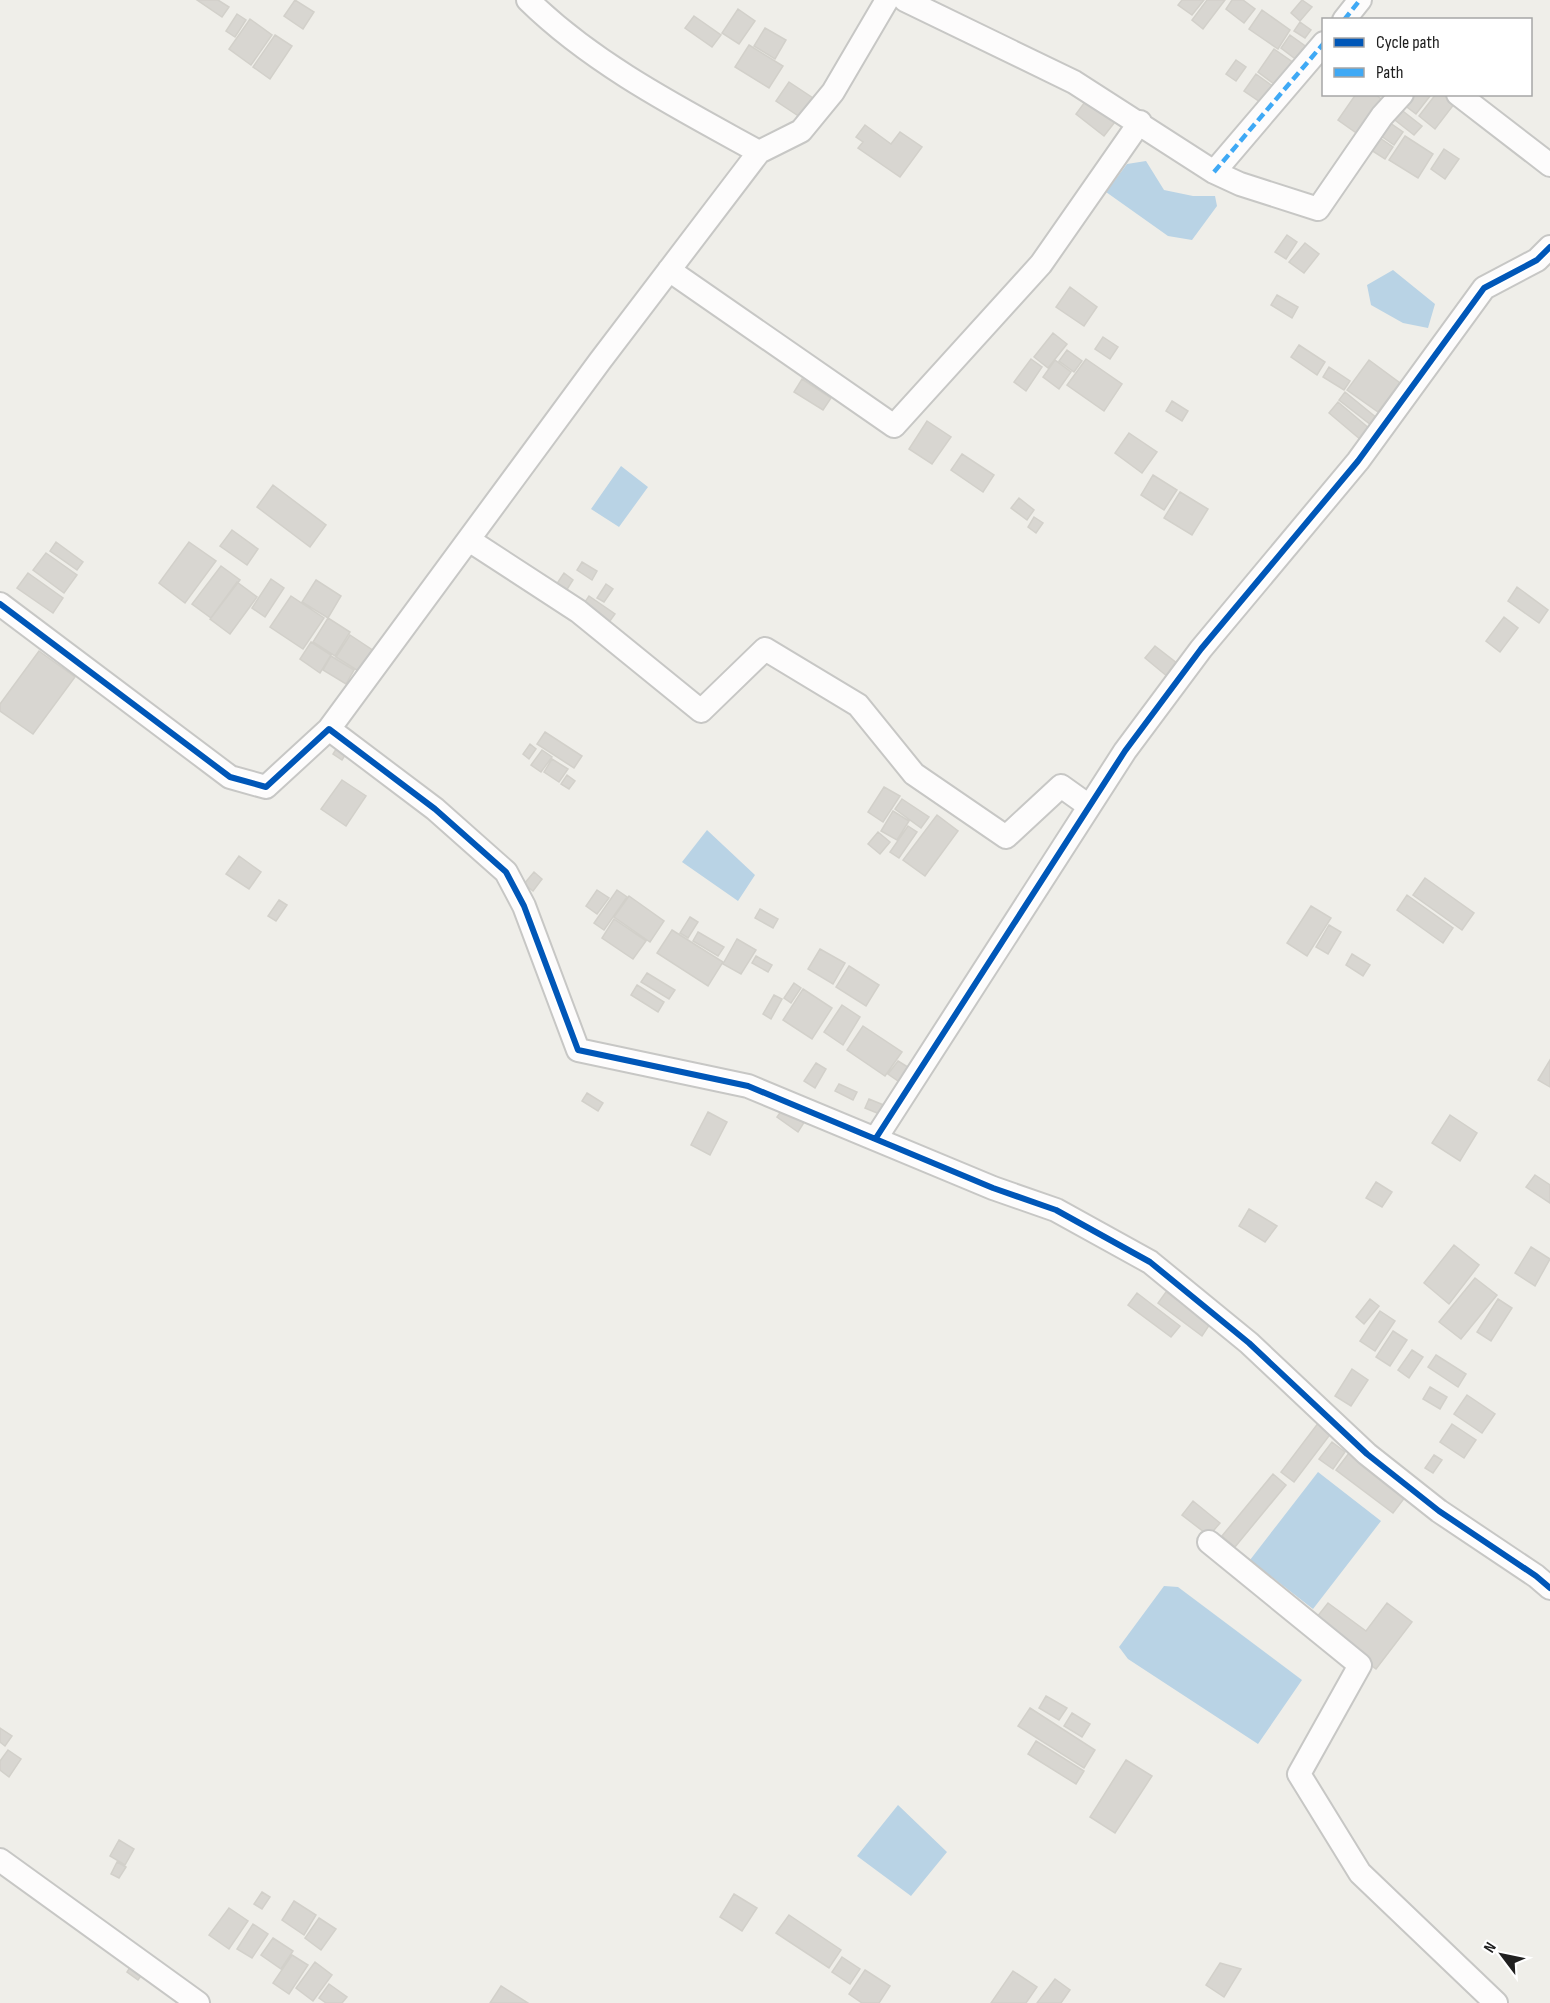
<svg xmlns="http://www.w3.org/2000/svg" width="1550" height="2003" viewBox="0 0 1550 2003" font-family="'Sofia Sans Condensed',sans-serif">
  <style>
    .water { fill: #b9d3e5 }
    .building { fill: #d8d6d1; stroke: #d2d0ca; stroke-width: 1.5 }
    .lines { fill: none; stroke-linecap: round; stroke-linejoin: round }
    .minor-casing { stroke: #c7c7c5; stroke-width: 26 }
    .minor { stroke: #fdfcfc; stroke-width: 22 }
    .quiet { stroke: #3fa9f5; stroke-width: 4.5; stroke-dasharray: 9 4.5; stroke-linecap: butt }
    .cycleway-casing { stroke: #fff; stroke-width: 10 }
    .cycleway { stroke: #0057b8; stroke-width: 6 }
  </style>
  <rect width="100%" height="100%" fill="#efeee9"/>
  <!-- water -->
  <path class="water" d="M 1146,161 L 1164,190 L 1193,196 L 1215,196 L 1217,206 L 1192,240 L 1168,236 L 1106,192 L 1127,164 Z
    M 1393,270 L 1435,304 L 1428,328 L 1403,323 L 1371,305 L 1367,285 Z
    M 621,466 L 648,487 L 619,527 L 591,509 Z
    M 707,830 L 755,875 L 738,901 L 682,862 Z
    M 1318,1472 L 1381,1521 L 1313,1609 L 1250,1560 Z
    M 1164,1586 L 1178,1587 L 1302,1680 L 1258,1744 L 1128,1659 L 1119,1647 Z
    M 898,1805 L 947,1852 L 911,1896 L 857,1856 Z"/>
  <!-- building -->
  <path class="building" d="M 197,0 L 218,0 L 229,7 L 222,17 Z
    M 295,0 L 314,12 L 303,29 L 284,16 Z
    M 1182,0 L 1204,0 L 1192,15 L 1178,5 Z
    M 1207,0 L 1225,0 L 1203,29 L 1192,20 Z
    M 1232,0 L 1243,0 L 1255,9 L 1244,23 L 1226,9 Z
    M 1302,0 L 1312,7 L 1300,21 L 1291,13 Z
    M 738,9 L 755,21 L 739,44 L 722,33 Z
    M 1262,10 L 1290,30 L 1278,49 L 1249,29 Z
    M 237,14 L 246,20 L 235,37 L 226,31 Z
    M 694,16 L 721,35 L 712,47 L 685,28 Z
    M 250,19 L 272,35 L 251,65 L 229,49 Z
    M 1300,22 L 1311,30 L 1305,38 L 1294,31 Z
    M 765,28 L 786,40 L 775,59 L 754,46 Z
    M 275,35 L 292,46 L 270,79 L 253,67 Z
    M 1290,35 L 1308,48 L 1298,61 L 1281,48 Z
    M 749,45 L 783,66 L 769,88 L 735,67 Z
    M 1274,49 L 1294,63 L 1278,87 L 1258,72 Z
    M 1236,60 L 1246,67 L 1236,81 L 1226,74 Z
    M 1256,74 L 1278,90 L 1266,106 L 1244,91 Z
    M 789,82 L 816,100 L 803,119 L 776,101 Z
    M 1356,94 L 1375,94 L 1386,103 L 1362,137 L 1338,120 Z
    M 1410,94 L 1430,96 L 1416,114 L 1403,104 Z
    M 1436,94 L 1443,94 L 1455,103 L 1435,129 L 1419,116 Z
    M 1090,95 L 1118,118 L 1104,136 L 1076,114 Z
    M 1399,108 L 1422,126 L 1414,135 L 1391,117 Z
    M 1383,118 L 1403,132 L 1394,145 L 1374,131 Z
    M 865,125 L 891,144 L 900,132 L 922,147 L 900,177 L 858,148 L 863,142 L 856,137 Z
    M 1405,136 L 1433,154 L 1418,178 L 1389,160 Z
    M 1380,138 L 1393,147 L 1385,159 L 1371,150 Z
    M 1444,149 L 1459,159 L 1445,179 L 1431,169 Z
    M 1287,235 L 1297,242 L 1286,259 L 1275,252 Z
    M 1305,243 L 1319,254 L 1304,273 L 1289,262 Z
    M 1070,287 L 1097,307 L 1084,326 L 1056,307 Z
    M 1277,295 L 1298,307 L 1292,318 L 1271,305 Z
    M 1053,333 L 1067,344 L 1048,368 L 1034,357 Z
    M 1103,337 L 1118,347 L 1110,359 L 1095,349 Z
    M 1299,345 L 1325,362 L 1317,375 L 1291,357 Z
    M 1067,350 L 1082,361 L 1074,372 L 1059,361 Z
    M 1031,359 L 1042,367 L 1026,391 L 1014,382 Z
    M 1086,359 L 1122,384 L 1104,411 L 1067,385 Z
    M 1055,360 L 1071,372 L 1059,389 L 1043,377 Z
    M 1369,360 L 1400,383 L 1378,412 L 1347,390 Z
    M 1329,367 L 1350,381 L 1344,390 L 1323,377 Z
    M 802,379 L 831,398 L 823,410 L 794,392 Z
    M 1345,392 L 1377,418 L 1371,425 L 1339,400 Z
    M 1172,401 L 1188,411 L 1182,421 L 1166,411 Z
    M 1338,402 L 1370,429 L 1361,440 L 1329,413 Z
    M 927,421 L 951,437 L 932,464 L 909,449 Z
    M 1129,433 L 1157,452 L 1142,473 L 1115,453 Z
    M 962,454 L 994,475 L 983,492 L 951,470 Z
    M 1153,475 L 1177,490 L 1164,510 L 1141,495 Z
    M 273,485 L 326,525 L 310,547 L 257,507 Z
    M 1180,492 L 1208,509 L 1192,535 L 1164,518 Z
    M 1019,498 L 1034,510 L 1027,520 L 1011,508 Z
    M 1034,517 L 1043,523 L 1036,533 L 1028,527 Z
    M 232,530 L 258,549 L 247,565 L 220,546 Z
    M 56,542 L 83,562 L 77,570 L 50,551 Z
    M 189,542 L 216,561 L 185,603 L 159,583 Z
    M 46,553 L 77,575 L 64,593 L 33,570 Z
    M 582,562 L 597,571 L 592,580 L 577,570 Z
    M 221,566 L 240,580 L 211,618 L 192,604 Z
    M 28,573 L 63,598 L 53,613 L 17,588 Z
    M 564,573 L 573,580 L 566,591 L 556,585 Z
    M 271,579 L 284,588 L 265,617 L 252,608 Z
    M 316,580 L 341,596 L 328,618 L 302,602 Z
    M 237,582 L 257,597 L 230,634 L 210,619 Z
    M 606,584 L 613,589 L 604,602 L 597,598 Z
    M 1517,587 L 1548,610 L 1539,623 L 1508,601 Z
    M 291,596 L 324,618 L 303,649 L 270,627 Z
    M 589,596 L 615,614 L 607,625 L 581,608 Z
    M 1504,617 L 1518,628 L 1500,652 L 1486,641 Z
    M 328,618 L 350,632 L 335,656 L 313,642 Z
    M 350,635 L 374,651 L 360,672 L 336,657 Z
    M 311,642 L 331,655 L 320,673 L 300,659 Z
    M 1155,646 L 1178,664 L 1168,677 L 1145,658 Z
    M 39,651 L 75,677 L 33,734 L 0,711 L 0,704 Z
    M 331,656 L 354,670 L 346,684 L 323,670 Z
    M 545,732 L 582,756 L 574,768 L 537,744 Z
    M 530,744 L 536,749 L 529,759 L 523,754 Z
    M 338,746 L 347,752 L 342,760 L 333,754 Z
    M 542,750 L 552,757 L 541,772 L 531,765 Z
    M 552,759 L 568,769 L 559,782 L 544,772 Z
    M 567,775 L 575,781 L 569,789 L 561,784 Z
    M 342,780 L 366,796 L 346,826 L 321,809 Z
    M 884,787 L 900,796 L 883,822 L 868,812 Z
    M 902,799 L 929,817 L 921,828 L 895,809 Z
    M 893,811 L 909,821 L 897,840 L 881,831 Z
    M 937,815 L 958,831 L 925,876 L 903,860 Z
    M 908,826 L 917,832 L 899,858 L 890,852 Z
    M 878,832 L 890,842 L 880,854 L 868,844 Z
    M 239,856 L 261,872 L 249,889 L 226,874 Z
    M 534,872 L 542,879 L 533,891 L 524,884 Z
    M 1425,878 L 1474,913 L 1462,930 L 1413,895 Z
    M 597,890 L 609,898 L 597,914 L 586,906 Z
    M 617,890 L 627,897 L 604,930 L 594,923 Z
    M 1407,895 L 1453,928 L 1443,943 L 1397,910 Z
    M 629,896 L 664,921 L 650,942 L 614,917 Z
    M 279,900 L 287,905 L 276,921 L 268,916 Z
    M 1311,906 L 1331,918 L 1307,956 L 1287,943 Z
    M 760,909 L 778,919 L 773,928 L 755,918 Z
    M 690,917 L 698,922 L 688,938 L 680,933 Z
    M 614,919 L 646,941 L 633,959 L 602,938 Z
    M 1329,925 L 1341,932 L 1328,954 L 1316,947 Z
    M 672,930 L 723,962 L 708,986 L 657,953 Z
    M 698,932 L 724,947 L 718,956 L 693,941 Z
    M 737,939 L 756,950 L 741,974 L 723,964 Z
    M 820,949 L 845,963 L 833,984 L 808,969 Z
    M 1352,954 L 1370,965 L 1363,976 L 1346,965 Z
    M 756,956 L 772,965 L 768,972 L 752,963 Z
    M 849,966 L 879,985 L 866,1006 L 836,987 Z
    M 647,973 L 675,990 L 669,999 L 641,982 Z
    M 794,983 L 801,988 L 791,1003 L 784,998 Z
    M 637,985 L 664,1002 L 658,1012 L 631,995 Z
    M 803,989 L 832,1008 L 812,1039 L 783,1020 Z
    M 774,995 L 782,999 L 771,1019 L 763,1014 Z
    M 842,1005 L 860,1017 L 843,1045 L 824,1032 Z
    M 863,1026 L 902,1052 L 885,1076 L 847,1050 Z
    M 1550,1060 L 1550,1087 L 1538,1080 Z
    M 898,1061 L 911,1069 L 901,1083 L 888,1074 Z
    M 816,1063 L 826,1069 L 815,1088 L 804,1081 Z
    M 839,1084 L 857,1092 L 853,1100 L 835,1091 Z
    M 587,1093 L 603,1103 L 598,1111 L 582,1101 Z
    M 869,1099 L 886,1106 L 882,1115 L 865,1108 Z
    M 784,1107 L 805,1121 L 798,1132 L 777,1117 Z
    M 708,1112 L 727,1122 L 710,1155 L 691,1145 Z
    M 1450,1115 L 1477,1133 L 1460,1161 L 1432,1143 Z
    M 1535,1175 L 1550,1185 L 1550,1203 L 1526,1187 Z
    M 1376,1182 L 1392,1192 L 1382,1207 L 1366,1198 Z
    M 1249,1209 L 1277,1226 L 1265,1242 L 1239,1226 Z
    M 1454,1245 L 1479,1265 L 1449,1304 L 1424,1283 Z
    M 1531,1247 L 1550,1259 L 1535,1286 L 1515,1273 Z
    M 1475,1278 L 1497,1295 L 1461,1339 L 1439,1322 Z
    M 1166,1292 L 1210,1324 L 1202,1336 L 1158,1303 Z
    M 1137,1293 L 1180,1326 L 1171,1337 L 1128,1305 Z
    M 1370,1299 L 1379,1306 L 1364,1324 L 1356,1317 Z
    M 1498,1299 L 1512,1308 L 1491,1341 L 1477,1332 Z
    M 1380,1311 L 1395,1321 L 1375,1351 L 1360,1341 Z
    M 1393,1331 L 1407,1340 L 1390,1366 L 1376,1357 Z
    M 1412,1350 L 1423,1357 L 1409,1378 L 1398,1370 Z
    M 1436,1355 L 1466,1374 L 1458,1387 L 1428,1367 Z
    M 1352,1369 L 1368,1380 L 1351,1406 L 1335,1396 Z
    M 1430,1387 L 1447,1397 L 1440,1409 L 1423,1399 Z
    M 1467,1395 L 1495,1414 L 1482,1433 L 1454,1414 Z
    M 1319,1422 L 1332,1432 L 1294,1482 L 1281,1472 Z
    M 1452,1424 L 1476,1440 L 1464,1458 L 1440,1442 Z
    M 1332,1442 L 1345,1452 L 1333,1469 L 1319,1459 Z
    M 1349,1453 L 1406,1496 L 1393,1513 L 1336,1470 Z
    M 1434,1455 L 1442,1460 L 1433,1473 L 1425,1468 Z
    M 1273,1474 L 1286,1485 L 1235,1547 L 1222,1536 Z
    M 1193,1501 L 1220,1523 L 1209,1536 L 1182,1515 Z
    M 1328,1603 L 1366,1631 L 1387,1603 L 1412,1622 L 1376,1669 L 1313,1622 Z
    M 1046,1696 L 1067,1708 L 1059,1720 L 1039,1708 Z
    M 1030,1708 L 1095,1750 L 1084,1768 L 1018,1726 Z
    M 1072,1713 L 1090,1724 L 1082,1737 L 1064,1726 Z
    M 0,1728 L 12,1736 L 5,1746 L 0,1742 Z
    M 1036,1741 L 1084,1771 L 1076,1784 L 1028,1754 Z
    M 8,1750 L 21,1759 L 9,1777 L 0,1770 L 0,1761 Z
    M 1126,1760 L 1152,1776 L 1115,1833 L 1090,1817 Z
    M 119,1840 L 134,1849 L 125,1865 L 110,1856 Z
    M 117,1862 L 126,1867 L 119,1878 L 111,1874 Z
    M 262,1892 L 270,1897 L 262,1909 L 254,1904 Z
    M 734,1894 L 757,1908 L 742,1931 L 720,1917 Z
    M 294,1901 L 316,1915 L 304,1935 L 282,1920 Z
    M 229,1908 L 248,1921 L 229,1949 L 209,1935 Z
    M 789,1915 L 841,1950 L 829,1968 L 776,1933 Z
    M 319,1918 L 336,1929 L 321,1950 L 305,1938 Z
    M 253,1924 L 268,1934 L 252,1958 L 237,1949 Z
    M 273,1938 L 293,1951 L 281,1969 L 261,1955 Z
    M 292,1955 L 308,1965 L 289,1994 L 273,1983 Z
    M 842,1957 L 860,1969 L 850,1984 L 832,1972 Z
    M 315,1962 L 332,1975 L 313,2001 L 296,1988 Z
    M 1220,1963 L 1241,1969 L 1224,1997 L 1206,1985 Z
    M 132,1964 L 143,1973 L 138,1980 L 127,1972 Z
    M 865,1970 L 890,1986 L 879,2003 L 862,2003 L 849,1994 Z
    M 1013,1971 L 1037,1987 L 1026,2003 L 991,2003 Z
    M 1055,1979 L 1070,1990 L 1061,2003 L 1037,2003 Z
    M 329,1984 L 347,1997 L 342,2003 L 326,2003 L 319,1998 Z
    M 501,1986 L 528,2003 L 490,2003 Z"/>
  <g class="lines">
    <defs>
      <path id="minor" d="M 528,0 C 593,64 679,108 759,152
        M 905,0 L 1074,82 L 1214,172 L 1240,184 L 1318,209 L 1382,116 L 1402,94
        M 1344,20 L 1360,0
        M 1458,94 L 1550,165
        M 1214,172 L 1324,43
        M 669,270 L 894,426 L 1041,264 L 1140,122
        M 469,540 L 578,611 L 701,711 L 765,649 L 858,705 L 914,774 L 1006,837 L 1061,786 L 1089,806
        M 0,604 L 230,777 L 266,787 L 329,729 L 435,809 L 506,872 L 524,906 L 578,1050 L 748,1086 L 993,1188 L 1056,1210 L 1150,1262 L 1249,1343 L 1367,1454 L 1439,1511 L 1536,1576 L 1550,1588
        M 329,729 L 600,361 L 759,152 L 801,131 L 833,92 L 887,0
        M 876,1138 L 1125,751 L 1201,649 L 1358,461 L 1484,288 L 1537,260 L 1550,247
        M 1209,1542 L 1360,1665 L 1299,1774 L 1360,1873 L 1496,2003
        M 0,1860 L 198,2003"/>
    </defs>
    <!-- minor casing -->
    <use href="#minor" class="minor-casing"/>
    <!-- minor -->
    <use href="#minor" class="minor"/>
    <!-- quiet -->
    <path class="quiet" d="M 1344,20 L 1360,0
      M 1214,172 L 1324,43"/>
    <defs>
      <path id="cycleway" d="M 0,604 L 230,777 L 266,787 L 329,729 L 435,809 L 506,872 L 524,906 L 578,1050 L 748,1086 L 993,1188 L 1056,1210 L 1150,1262 L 1249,1343 L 1367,1454 L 1439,1511 L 1536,1576 L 1550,1588
        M 876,1138 L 1125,751 L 1201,649 L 1358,461 L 1484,288 L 1537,260 L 1550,247"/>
    </defs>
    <!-- cycleway casing -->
    <use href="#cycleway" class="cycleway-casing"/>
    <!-- cycleway -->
    <use href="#cycleway" class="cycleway"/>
  </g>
  <!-- legend -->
  <rect x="1322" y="18" width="210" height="78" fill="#ffffff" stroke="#a6a6a6" stroke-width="1.5"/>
  <rect x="1334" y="38" width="30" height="9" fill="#0057b8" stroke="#a6a6a6" stroke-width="1.5"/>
  <text x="1376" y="48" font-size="18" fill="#202020">Cycle path</text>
  <rect x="1334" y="68" width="30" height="9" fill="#3fa9f5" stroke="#a6a6a6" stroke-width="1.5"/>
  <text x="1376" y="78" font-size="18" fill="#202020">Path</text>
  <!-- north arrow -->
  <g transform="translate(1502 1955) rotate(302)" stroke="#ffffff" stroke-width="4.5" paint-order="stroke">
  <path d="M0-4.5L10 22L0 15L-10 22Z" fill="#202020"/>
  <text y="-9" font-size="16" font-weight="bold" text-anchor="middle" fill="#202020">N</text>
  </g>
</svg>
